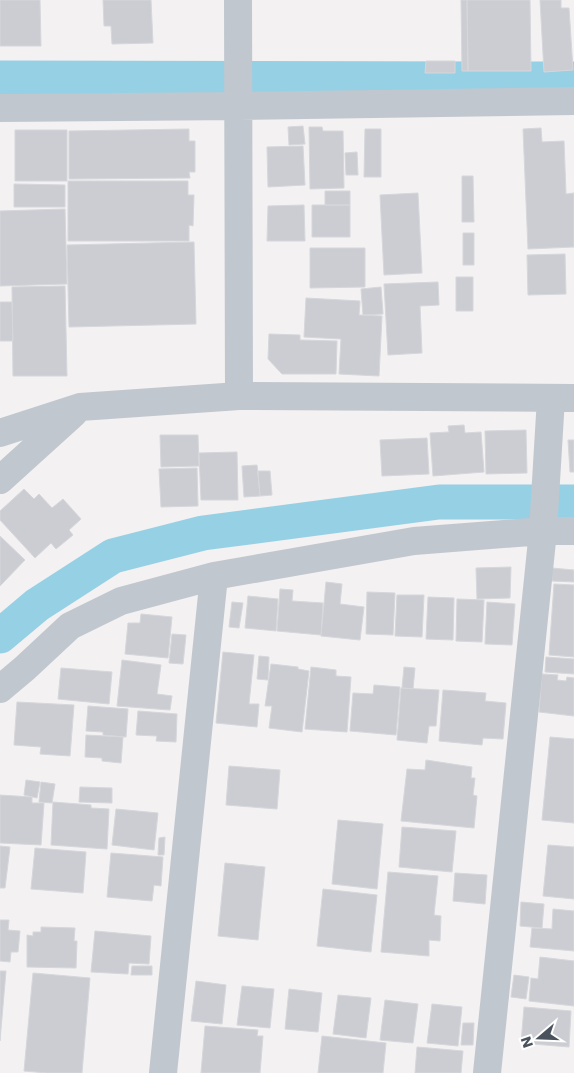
<svg xmlns="http://www.w3.org/2000/svg" width="574" height="1073" viewBox="0 0 574 1073" font-family="Poppins,sans-serif">
  <style>
    .lines { fill: none; stroke-linecap: round; stroke-linejoin: round }
    .canal { stroke: #96d0e4; stroke-width: 35 }
    .building { fill: #cbcdd3; stroke: #d5d7db }
    .minor { stroke: #c0c7ce; stroke-width: 28 }
  </style>
  <rect width="100%" height="100%" fill="#f3f1f1"/>
  <g class="lines">
    <!-- canal -->
    <path class="canal" d="M 0,78 L 574,79
      M 0,636 L 37,605 L 113,556 L 203,533 L 439,502 L 574,502"/>
  </g>
  <!-- building -->
  <path class="building" d="M 0,0 L 40,0 L 41,46 L 0,46 Z
    M 103,0 L 151,0 L 153,43 L 112,44 L 111,26 L 104,26 Z
    M 461,0 L 467,0 L 468,71 L 462,71 Z
    M 467,0 L 530,0 L 531,71 L 468,71 Z
    M 540,0 L 561,0 L 561,8 L 569,8 L 573,70 L 544,72 Z
    M 426,61 L 455,61 L 455,73 L 425,73 Z
    M 303,126 L 305,144 L 289,145 L 288,127 Z
    M 309,127 L 322,127 L 323,131 L 343,131 L 344,188 L 310,189 Z
    M 541,128 L 542,142 L 564,141 L 566,194 L 574,193 L 574,247 L 528,249 L 523,129 Z
    M 189,129 L 189,141 L 195,141 L 195,172 L 189,172 L 190,178 L 69,179 L 69,131 Z
    M 365,129 L 381,129 L 381,177 L 364,177 Z
    M 15,130 L 67,130 L 67,181 L 15,181 Z
    M 303,146 L 305,185 L 268,187 L 267,147 Z
    M 357,152 L 358,175 L 346,175 L 345,153 Z
    M 462,176 L 473,176 L 474,222 L 462,222 Z
    M 68,181 L 188,181 L 188,195 L 194,195 L 193,226 L 189,225 L 189,241 L 68,241 Z
    M 14,184 L 65,185 L 65,207 L 14,207 Z
    M 325,191 L 350,191 L 350,205 L 325,205 Z
    M 418,193 L 422,273 L 384,275 L 380,195 Z
    M 304,205 L 305,241 L 267,241 L 268,206 Z
    M 312,205 L 350,205 L 350,237 L 312,237 Z
    M 65,209 L 67,284 L 0,286 L 0,211 Z
    M 463,233 L 474,233 L 474,265 L 463,265 Z
    M 194,242 L 196,324 L 69,327 L 67,245 Z
    M 310,248 L 365,248 L 365,287 L 310,288 Z
    M 565,254 L 566,294 L 528,295 L 527,255 Z
    M 456,277 L 473,277 L 473,311 L 456,311 Z
    M 438,282 L 439,305 L 420,306 L 422,353 L 388,355 L 384,284 Z
    M 65,286 L 67,376 L 13,376 L 12,287 Z
    M 381,287 L 383,314 L 363,315 L 361,289 Z
    M 306,298 L 360,301 L 359,315 L 382,316 L 379,376 L 339,374 L 341,339 L 304,337 Z
    M 0,302 L 12,302 L 13,341 L 0,341 Z
    M 269,334 L 300,335 L 300,340 L 337,341 L 336,374 L 282,374 L 268,359 Z
    M 464,425 L 465,433 L 481,432 L 484,472 L 433,476 L 430,433 L 449,432 L 448,426 Z
    M 526,430 L 527,473 L 486,474 L 485,431 Z
    M 160,435 L 198,435 L 199,466 L 161,467 Z
    M 427,438 L 429,474 L 382,476 L 380,440 Z
    M 568,440 L 574,440 L 574,472 L 570,472 Z
    M 237,452 L 238,500 L 201,500 L 199,453 Z
    M 257,465 L 260,496 L 244,497 L 242,466 Z
    M 197,468 L 198,506 L 161,507 L 159,469 Z
    M 258,471 L 270,471 L 272,495 L 260,496 Z
    M 24,489 L 34,499 L 39,494 L 52,508 L 63,499 L 81,519 L 69,530 L 73,535 L 56,549 L 51,543 L 35,558 L 0,520 L 0,511 Z
    M 0,536 L 25,560 L 0,586 Z
    M 511,567 L 510,598 L 477,599 L 476,568 Z
    M 552,568 L 574,570 L 574,582 L 552,581 Z
    M 326,582 L 342,584 L 340,604 L 364,607 L 360,640 L 321,636 Z
    M 554,584 L 574,585 L 574,657 L 549,655 Z
    M 280,589 L 293,590 L 292,601 L 323,603 L 321,635 L 277,631 Z
    M 367,592 L 395,593 L 393,635 L 366,634 Z
    M 397,595 L 424,595 L 422,637 L 395,636 Z
    M 248,596 L 278,599 L 276,631 L 245,628 Z
    M 428,597 L 454,598 L 453,640 L 426,639 Z
    M 457,599 L 484,600 L 482,642 L 456,641 Z
    M 232,602 L 243,603 L 239,628 L 229,627 Z
    M 487,602 L 515,604 L 512,645 L 485,644 Z
    M 141,614 L 172,617 L 168,658 L 125,654 L 128,623 L 140,623 Z
    M 172,634 L 186,635 L 183,664 L 169,663 Z
    M 223,652 L 254,655 L 249,704 L 259,704 L 257,727 L 216,723 Z
    M 259,656 L 269,657 L 268,680 L 257,679 Z
    M 546,657 L 574,659 L 574,674 L 545,672 Z
    M 122,660 L 161,665 L 157,694 L 172,696 L 170,710 L 117,706 Z
    M 271,664 L 298,667 L 298,669 L 309,671 L 302,732 L 269,728 L 272,706 L 265,706 Z
    M 311,667 L 336,670 L 336,676 L 351,677 L 347,732 L 305,729 Z
    M 404,667 L 415,668 L 413,689 L 402,688 Z
    M 61,668 L 112,672 L 109,704 L 58,699 Z
    M 542,674 L 558,675 L 557,680 L 566,681 L 567,677 L 574,678 L 574,716 L 539,712 Z
    M 374,685 L 400,687 L 396,735 L 350,731 L 353,693 L 373,694 Z
    M 401,688 L 439,690 L 436,726 L 429,726 L 427,743 L 397,740 Z
    M 443,690 L 486,693 L 485,701 L 506,703 L 503,739 L 483,738 L 482,745 L 439,741 Z
    M 17,702 L 74,705 L 70,756 L 40,754 L 41,747 L 14,745 Z
    M 88,706 L 128,709 L 126,737 L 103,735 L 103,732 L 86,731 Z
    M 138,711 L 177,714 L 176,742 L 156,741 L 157,736 L 136,735 Z
    M 86,735 L 123,737 L 121,763 L 102,761 L 102,758 L 85,757 Z
    M 550,737 L 574,739 L 574,823 L 542,820 Z
    M 426,760 L 472,767 L 471,778 L 475,778 L 473,795 L 477,796 L 474,828 L 401,821 L 407,769 L 425,770 Z
    M 229,766 L 280,770 L 277,809 L 226,805 Z
    M 26,780 L 40,782 L 37,798 L 24,795 Z
    M 41,782 L 55,784 L 52,803 L 39,802 Z
    M 80,787 L 112,788 L 112,803 L 79,802 Z
    M 0,795 L 32,797 L 32,803 L 44,803 L 41,845 L 0,843 Z
    M 53,802 L 91,805 L 91,808 L 109,809 L 107,849 L 51,845 Z
    M 116,809 L 158,813 L 154,850 L 112,845 Z
    M 338,820 L 383,824 L 377,889 L 332,884 Z
    M 402,827 L 456,831 L 452,872 L 399,867 Z
    M 165,837 L 164,855 L 158,855 L 159,838 Z
    M 548,845 L 574,847 L 574,899 L 543,896 Z
    M 0,846 L 10,847 L 5,888 L 0,888 Z
    M 35,848 L 86,852 L 83,893 L 31,889 Z
    M 111,853 L 163,857 L 161,886 L 154,885 L 152,901 L 107,897 Z
    M 225,863 L 265,867 L 258,940 L 218,936 Z
    M 388,872 L 438,876 L 434,915 L 441,916 L 440,941 L 429,940 L 429,956 L 381,952 Z
    M 455,873 L 487,875 L 485,904 L 453,901 Z
    M 323,889 L 377,895 L 371,952 L 317,946 Z
    M 521,902 L 544,904 L 542,928 L 520,926 Z
    M 553,909 L 574,911 L 574,951 L 530,947 L 532,928 L 552,929 Z
    M 0,920 L 9,920 L 8,930 L 20,931 L 18,952 L 11,952 L 10,962 L 0,961 Z
    M 41,927 L 75,928 L 74,941 L 77,941 L 76,968 L 27,967 L 27,935 L 33,936 L 33,932 L 41,932 Z
    M 95,931 L 151,936 L 149,964 L 129,963 L 128,974 L 91,972 Z
    M 540,957 L 574,961 L 574,1006 L 529,1001 L 531,978 L 538,979 Z
    M 132,966 L 152,966 L 152,975 L 131,975 Z
    M 0,971 L 6,971 L 0,1041 Z
    M 33,973 L 90,978 L 82,1073 L 47,1073 L 24,1071 Z
    M 514,975 L 529,977 L 526,999 L 511,997 Z
    M 196,981 L 226,985 L 222,1024 L 191,1021 Z
    M 242,986 L 274,989 L 270,1028 L 237,1025 Z
    M 289,989 L 322,993 L 318,1032 L 285,1029 Z
    M 338,995 L 371,998 L 366,1038 L 333,1034 Z
    M 385,1000 L 418,1004 L 413,1043 L 380,1040 Z
    M 432,1004 L 462,1007 L 458,1046 L 427,1043 Z
    M 524,1007 L 571,1011 L 569,1047 L 521,1043 Z
    M 463,1023 L 474,1023 L 473,1045 L 461,1045 Z
    M 205,1026 L 258,1030 L 257,1036 L 263,1036 L 260,1073 L 201,1073 Z
    M 322,1036 L 386,1043 L 383,1073 L 318,1073 Z
    M 417,1047 L 463,1051 L 461,1073 L 415,1073 Z"/>
  <g class="lines">
    <!-- minor -->
    <path class="minor" d="M 238,0 L 239,396
      M 0,108 L 239,106 L 574,101
      M 0,433 L 80,407 L 239,396 L 574,398
      M 0,480 L 74,413
      M 0,689 L 25,668 L 70,626 L 121,601 L 214,576 L 414,541 L 543,531 L 574,531
      M 163,1073 L 214,576
      M 487,1073 L 543,531 L 551,398"/>
  </g>
  <!-- north arrow -->
  <g transform="translate(539 1038) rotate(251)" stroke="#ffffff" stroke-width="4" paint-order="stroke">
  <path d="M0-4L9 19L0 12L-9 19Z" fill="#4a535d"/>
  <text y="-8" font-size="14" font-weight="bold" text-anchor="middle" fill="#4a535d">N</text>
  </g>
</svg>
